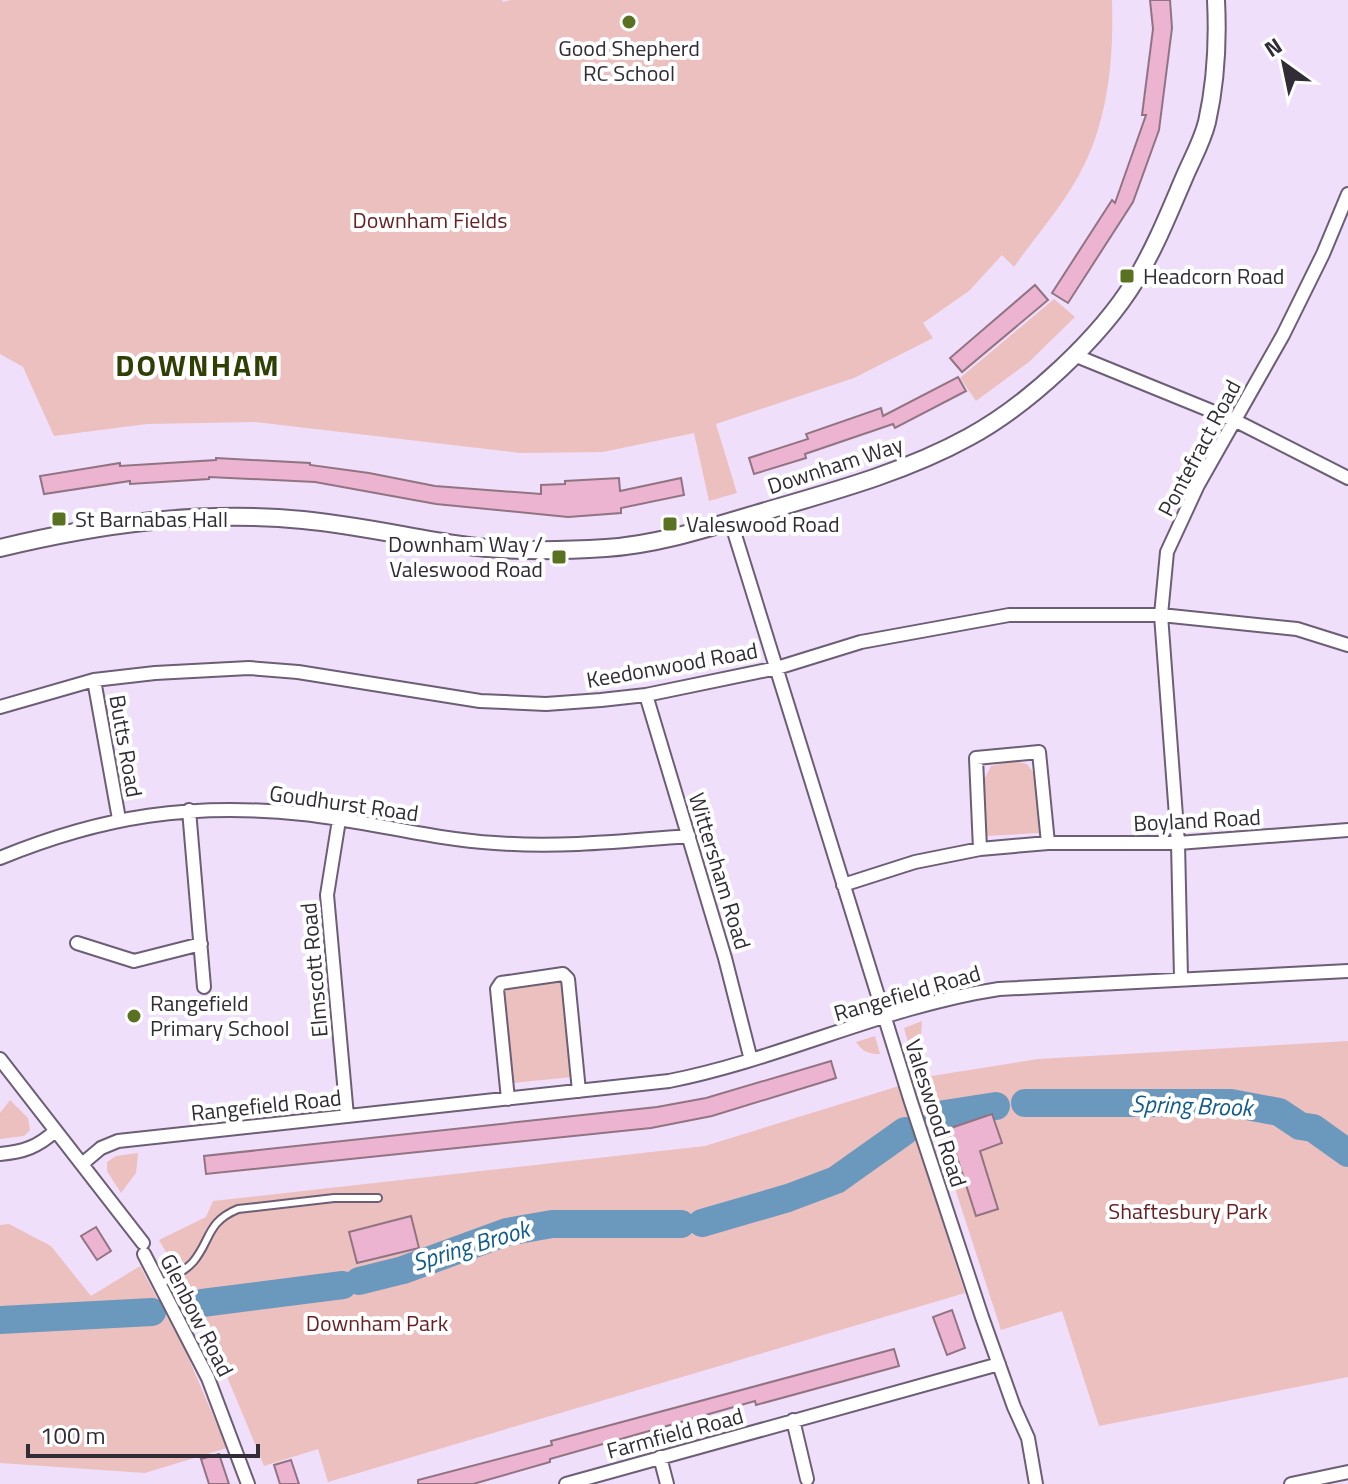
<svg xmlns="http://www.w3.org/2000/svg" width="1348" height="1484" viewBox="0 0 1348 1484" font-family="'Titillium Web',sans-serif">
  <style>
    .green { fill: #ecc0be }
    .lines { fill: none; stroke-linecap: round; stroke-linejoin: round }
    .river { stroke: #6b99be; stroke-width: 28 }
    .building { fill: #ecb4d1; stroke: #917482; stroke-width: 2 }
    .service-casing { stroke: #6c5e75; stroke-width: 10 }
    .minor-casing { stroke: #6c5e75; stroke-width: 16 }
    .tertiary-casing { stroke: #6c5e75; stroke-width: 20 }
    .service { stroke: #fff; stroke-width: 6 }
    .minor { stroke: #fff; stroke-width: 12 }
    .tertiary { stroke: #fff; stroke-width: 16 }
    .poi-dot { fill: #5a7122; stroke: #fff; stroke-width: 3 }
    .labels { text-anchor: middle; stroke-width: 8; stroke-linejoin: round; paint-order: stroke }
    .poi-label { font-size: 22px; fill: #322c36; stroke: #fff; text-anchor: start }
    .park-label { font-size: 22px; fill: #681f23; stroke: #fff }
    .street-label { font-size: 22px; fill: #322c36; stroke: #fff }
    .water-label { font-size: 24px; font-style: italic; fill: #115c8c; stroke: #fff }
    .district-label { font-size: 30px; font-weight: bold; letter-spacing: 2px; fill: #303f06; stroke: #fff }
  </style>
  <rect width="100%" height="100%" fill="#f0dffb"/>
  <!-- green -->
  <path class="green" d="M 0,0 L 502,0 L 503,2 L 511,0 L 1112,0 C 1114,59 1108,123 1079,175 C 1061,208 1035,237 1014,267 L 1002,255 L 969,291 L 923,323 L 933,338 L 854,378 L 716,424 L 737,493 L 709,501 L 694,433 L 603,452 L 520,453 L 255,422 L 147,424 L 54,436 L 23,367 L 0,354 Z
    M 1054,299 L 1075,317 L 1029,362 L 976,401 L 960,378 Z
    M 1014,761 L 1027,764 L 1036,776 L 1039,833 L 986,836 L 983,782 L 991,766 Z
    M 561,981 L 572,1077 L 513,1083 L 504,989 Z
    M 922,1021 L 921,1037 L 909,1047 L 904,1028 Z
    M 875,1036 L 880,1054 C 868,1054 863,1052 856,1042 Z
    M 1348,1041 L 1348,1377 L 1099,1426 L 1062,1311 L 1001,1330 L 933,1121 L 929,1120 L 925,1109 L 928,1107 L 919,1078 L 1038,1059 Z
    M 899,1086 L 965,1293 L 328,1482 L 318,1449 L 264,1466 C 232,1388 202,1312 159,1240 L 206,1217 L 213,1201 L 705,1146 Z
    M 10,1100 L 28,1118 L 30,1130 L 24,1136 L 0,1139 L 0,1113 Z
    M 138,1153 L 136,1173 L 121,1193 L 107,1171 L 107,1162 L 116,1156 Z
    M 9,1224 L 51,1246 L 91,1296 L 140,1266 L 185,1350 L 227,1448 L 145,1473 L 0,1463 L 0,1225 Z"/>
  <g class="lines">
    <!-- river -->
    <path class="river" d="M 1025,1103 L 1231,1103 L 1279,1112 L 1300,1126 L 1313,1128 L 1348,1153
      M 938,1115 L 996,1106
      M 702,1223 L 788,1198 L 836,1180 L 905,1131
      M 359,1281 L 403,1270 L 507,1232 L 552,1224 L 681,1224
      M 202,1303 L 343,1285
      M 0,1320 L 152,1312"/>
  </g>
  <!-- building -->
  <path class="building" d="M 1150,0 L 1170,0 L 1172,28 L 1159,130 L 1133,202 L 1068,303 L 1052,293 L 1112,200 L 1115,203 L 1146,115 L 1142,115 L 1153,29 Z
    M 1035,285 L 1048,300 L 962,372 L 950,358 Z
    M 958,377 L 966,391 L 895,428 L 893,424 L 805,454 L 806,458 L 754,474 L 749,458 L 808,439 L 806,434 L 881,408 L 883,416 Z
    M 216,458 L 310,463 L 310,465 L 369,473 L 435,486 L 541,494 L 541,485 L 565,484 L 565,481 L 619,478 L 620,491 L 681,478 L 684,495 L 621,508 L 621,513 L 568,517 L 436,504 L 315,482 L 209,477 L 209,479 L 130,484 L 130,481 L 44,494 L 40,476 L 120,463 L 120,466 L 216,460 Z
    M 831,1061 L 836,1078 L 712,1116 L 651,1128 L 206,1174 L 204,1156 L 657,1107 L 706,1098 Z
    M 992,1114 L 1002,1143 L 980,1151 L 998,1209 L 976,1216 L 948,1129 Z
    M 411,1216 L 419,1248 L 357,1263 L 349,1232 Z
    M 96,1227 L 111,1251 L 97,1260 L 81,1236 Z
    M 952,1310 L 965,1348 L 947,1355 L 933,1317 Z
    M 894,1349 L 899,1366 L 756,1405 L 755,1401 L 550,1459 L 550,1462 L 473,1484 L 418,1484 L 418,1480 L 552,1445 L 551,1441 Z
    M 219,1454 L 229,1484 L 209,1484 L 201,1459 Z
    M 291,1460 L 299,1484 L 280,1484 L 274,1465 Z"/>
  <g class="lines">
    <defs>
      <path id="service" d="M 160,1284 C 171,1278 184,1272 193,1262 C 211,1241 206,1222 238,1209 L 334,1198 L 378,1198"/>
      <path id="minor" d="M 1074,355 L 1236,421 L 1348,478
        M 731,522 L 911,1102 L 982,1317 L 1014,1407 L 1028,1438 L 1036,1484
        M 94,680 L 119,819
        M 646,695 L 725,958 L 751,1060
        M 0,707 L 94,680 L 155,673 L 249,668 L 298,672 L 480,701 L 546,704 L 601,700 L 646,695 L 777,668 L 861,642 L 1009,615 L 1161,615 L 1297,629 L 1348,645
        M 189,810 L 204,987
        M 339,820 L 327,895 L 347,1116
        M 980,849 L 976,758 L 1039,752 L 1048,843
        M 0,858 C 102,816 193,802 303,814 C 367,821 430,839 495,843 C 560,848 624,841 689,836
        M 843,885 L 915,862 L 980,849 L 1048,843 L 1178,843 L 1348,830
        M 77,943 L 134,961 L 201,944
        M 1181,978 L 1178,843 L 1161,615 L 1167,552 L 1198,485 L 1283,335 L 1323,254 L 1348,194
        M 0,1059 L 143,1243
        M 508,1099 L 497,989 L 501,983 L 563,974 L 568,979 L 579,1091
        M 0,1154 C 23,1152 38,1147 55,1131
        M 82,1164 L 101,1148 L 118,1141 L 669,1081 C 781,1059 886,1006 999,989 L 1348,971
        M 144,1254 L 208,1378 L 248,1484
        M 793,1420 L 807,1479
        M 660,1457 L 667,1484
        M 566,1484 L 999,1364
        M 1291,1484 L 1348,1472"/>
      <path id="tertiary" d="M 0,548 C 99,524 200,510 303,520 C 356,525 408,537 461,545 C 508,552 558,551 606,548 C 664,544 720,524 776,508 C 842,489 909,470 969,437 C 1028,405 1100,338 1135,281 C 1155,248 1169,213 1184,178 C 1192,159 1202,142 1207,122 C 1216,82 1218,40 1216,0"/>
    </defs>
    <!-- service casing -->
    <use href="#service" class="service-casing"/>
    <!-- minor casing -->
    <use href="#minor" class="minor-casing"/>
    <!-- tertiary casing -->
    <use href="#tertiary" class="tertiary-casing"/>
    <!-- service -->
    <use href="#service" class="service"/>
    <!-- minor -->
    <use href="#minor" class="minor"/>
    <!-- tertiary -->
    <use href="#tertiary" class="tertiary"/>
  </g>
  <!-- markers -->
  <g class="poi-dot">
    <circle cx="629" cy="22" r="8"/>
    <rect x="1119" y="268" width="16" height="16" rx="4"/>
    <rect x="51" y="511" width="16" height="16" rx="4"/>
    <rect x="662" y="516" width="16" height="16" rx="4"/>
    <rect x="551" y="549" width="16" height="16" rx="4"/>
    <circle cx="134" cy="1016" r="8"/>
  </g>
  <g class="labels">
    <!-- poi labels -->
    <g class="poi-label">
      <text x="629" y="56" text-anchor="middle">Good Shepherd<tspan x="629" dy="25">RC School</tspan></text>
      <text x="1143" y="284">Headcorn Road</text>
      <text x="75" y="527">St Barnabas Hall</text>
      <text x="686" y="532">Valeswood Road</text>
      <text x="543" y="552" text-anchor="end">Downham Way /<tspan x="543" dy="25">Valeswood Road</tspan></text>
      <text x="150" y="1011">Rangefield<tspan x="150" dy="25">Primary School</tspan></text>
    </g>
    <!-- park labels -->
    <g class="park-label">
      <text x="430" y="228">Downham Fields</text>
      <text x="1188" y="1219">Shaftesbury Park</text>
      <text x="377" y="1331">Downham Park</text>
    </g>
    <!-- street labels -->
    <g class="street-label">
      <text transform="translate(1199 448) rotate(-62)" y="8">Pontefract Road</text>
      <text transform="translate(835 465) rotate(-18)" y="8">Downham Way</text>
      <text transform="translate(672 665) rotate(-10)" y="8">Keedonwood Road</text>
      <text transform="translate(126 746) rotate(80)" y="8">Butts Road</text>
      <text transform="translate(344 803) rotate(8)" y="8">Goudhurst Road</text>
      <text transform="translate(1197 820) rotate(-3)" y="8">Boyland Road</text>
      <text transform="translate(720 871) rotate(73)" y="8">Wittersham Road</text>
      <text transform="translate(314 970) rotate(-95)" y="8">Elmscott Road</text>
      <text transform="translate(907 993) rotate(-16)" y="8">Rangefield Road</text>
      <text transform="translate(266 1105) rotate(-6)" y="8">Rangefield Road</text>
      <text transform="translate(936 1113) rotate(72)" y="8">Valeswood Road</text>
      <text transform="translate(197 1315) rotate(63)" y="8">Glenbow Road</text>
      <text transform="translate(675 1433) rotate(-15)" y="8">Farmfield Road</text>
    </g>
    <!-- water labels -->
    <g class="water-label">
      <text transform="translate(1192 1106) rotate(2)" y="8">Spring Brook</text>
      <text transform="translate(471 1246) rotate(-17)" y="8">Spring Brook</text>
    </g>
    <!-- district labels -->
    <g class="district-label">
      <text x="198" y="376">DOWNHAM</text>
    </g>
  </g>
  <!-- north arrow -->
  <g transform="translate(1284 64) rotate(327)" stroke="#ffffff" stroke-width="6" paint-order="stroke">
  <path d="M0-6L14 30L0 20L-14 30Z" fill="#322c36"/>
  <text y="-12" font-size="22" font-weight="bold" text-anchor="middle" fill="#322c36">N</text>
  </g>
  <!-- scale -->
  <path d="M28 1444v12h230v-12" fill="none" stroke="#322c36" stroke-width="4"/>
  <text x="40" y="1444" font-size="24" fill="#322c36" stroke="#ffffff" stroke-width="6" paint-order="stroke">100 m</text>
</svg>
